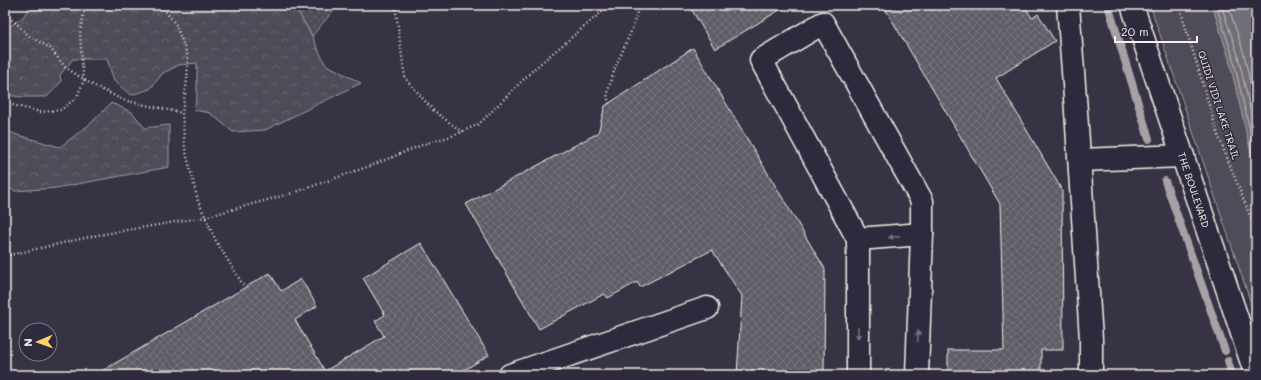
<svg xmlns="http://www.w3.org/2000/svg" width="1261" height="380" viewBox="0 0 1261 380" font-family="Mali,sans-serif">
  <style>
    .grass { fill: url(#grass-dots); stroke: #a29ea0 }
    .forest { fill: url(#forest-crowns); stroke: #a29ea0 }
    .park { fill: #504b59; stroke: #a29ea0 }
    .water { fill: #726e77; stroke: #a6a2a4 }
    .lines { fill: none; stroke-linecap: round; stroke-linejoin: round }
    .shore { stroke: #c0bdbb; stroke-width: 1 }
    .stream { stroke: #a6a2a4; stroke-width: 8 }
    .building { fill: url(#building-cross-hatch); stroke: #f4f1e8 }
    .minor-casing { stroke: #f4f1e8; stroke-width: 25 }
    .path { stroke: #f4f1e8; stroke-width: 2.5; stroke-dasharray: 1 3; stroke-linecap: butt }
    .minor { stroke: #2f2a3d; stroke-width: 22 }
    .oneway { fill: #747079 }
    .labels { text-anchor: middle; stroke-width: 3; stroke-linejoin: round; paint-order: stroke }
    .street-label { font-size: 10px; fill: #f4f1e8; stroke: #2f2a3d }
  </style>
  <defs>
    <pattern id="grass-dots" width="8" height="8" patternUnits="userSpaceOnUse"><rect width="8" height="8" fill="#504b59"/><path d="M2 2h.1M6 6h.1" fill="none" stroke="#6a6571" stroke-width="1.8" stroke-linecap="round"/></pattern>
    <pattern id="forest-crowns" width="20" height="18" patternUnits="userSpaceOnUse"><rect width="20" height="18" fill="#504b59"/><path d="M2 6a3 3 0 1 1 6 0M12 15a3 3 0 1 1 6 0" fill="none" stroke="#6a6571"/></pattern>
    <pattern id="building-cross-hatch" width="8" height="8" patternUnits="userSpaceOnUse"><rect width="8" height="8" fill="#5f5c67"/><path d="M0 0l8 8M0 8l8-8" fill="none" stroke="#77747d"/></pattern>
  </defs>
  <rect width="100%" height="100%" fill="#373244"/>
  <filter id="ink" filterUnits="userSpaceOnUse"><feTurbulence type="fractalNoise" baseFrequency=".025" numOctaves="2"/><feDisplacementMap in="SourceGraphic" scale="8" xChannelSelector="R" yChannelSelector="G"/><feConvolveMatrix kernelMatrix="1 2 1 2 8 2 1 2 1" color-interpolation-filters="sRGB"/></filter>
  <g filter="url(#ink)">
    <!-- grass -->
    <path class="grass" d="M 294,5 L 338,5 L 312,36 Z"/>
    <!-- forest -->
    <path class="forest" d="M 31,5 L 294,5 L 312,36 L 325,64 L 361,83 L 265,130 L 233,132 L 210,113 L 194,110 L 197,96 L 197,63 L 179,65 L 163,73 L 150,89 L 131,95 L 114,81 L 107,59 L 73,59 L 60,75 L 61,82 L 47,97 L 23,97 L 5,95 L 5,30 L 23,17 Z
      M 111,103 L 132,112 L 145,128 L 169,125 L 169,167 L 56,188 L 15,191 L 5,186 L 5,130 L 17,135 L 60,147 L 90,124 Z"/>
    <!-- park -->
    <path class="park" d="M 1150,5 L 1256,5 L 1256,318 Z"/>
    <!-- water -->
    <path class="water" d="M 1212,5 L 1256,5 L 1256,167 L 1252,157 L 1228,55 Z"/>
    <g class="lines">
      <!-- shore -->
      <path class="shore" d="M 1216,5 L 1232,54 L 1256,156
        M 1221,5 L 1237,52 L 1256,134
        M 1228,5 L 1243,51 L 1256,107"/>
      <!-- stream -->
      <path class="stream" d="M 1108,5 L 1149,139
        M 1165,181 L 1225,351
        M 1228,361 L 1232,375"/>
    </g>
    <!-- building -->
    <path class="building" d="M 689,5 L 788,5 L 715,49 Z
      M 883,5 L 1024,5 L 1032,18 L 1038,14 L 1055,41 L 996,78 L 1062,190 L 1063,350 L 1041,350 L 1041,375 L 948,375 L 948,350 L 1004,350 L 1000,204 Z
      M 693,48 L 825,269 L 824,375 L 737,375 L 742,296 L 712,250 L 640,287 L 637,282 L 608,298 L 604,294 L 539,329 L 466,204 L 598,133 L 605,106 Z
      M 421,243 L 489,355 L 456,375 L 95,375 L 270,273 L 281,291 L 301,279 L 317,306 L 295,320 L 325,371 L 384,336 L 375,321 L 385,315 L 363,278 Z"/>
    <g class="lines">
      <defs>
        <g id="minor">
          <path d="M 1068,5 L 1076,111 L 1091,339 L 1091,375"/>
          <path id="s1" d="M 1132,5 L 1256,375"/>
          <path d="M 1080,160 L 1183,156"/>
          <path d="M 858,239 L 761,60 L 823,23 L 922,201 L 922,234"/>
          <path d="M 510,375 L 707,308"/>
          <path d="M 858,375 L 858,239 L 922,234 L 917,375"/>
        </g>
      </defs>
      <!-- minor casing -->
      <use href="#minor" class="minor-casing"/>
      <!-- path -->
      <path class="path" d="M 161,5 L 176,25 L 188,57 L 187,80 L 182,113 L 185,148 L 198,201 L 216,241 L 245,288
        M 395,5 L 405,78 L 433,110 L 462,132
        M 1179,5 L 1218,135 L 1256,231
        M 5,15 L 16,23 L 29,36 L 50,48 L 65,67 L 91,84 L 123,100 L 182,113
        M 5,103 L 40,112 L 61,110 L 77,97 L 84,80 L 82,65 L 80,33 L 85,5
        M 609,104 L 607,94 L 615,68 L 633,27 L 639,5
        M 5,256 L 98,235 L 205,217 L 293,193 L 370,166 L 427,143 L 452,136 L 479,124 L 534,69 L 610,5"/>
      <!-- minor -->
      <use href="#minor" class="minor"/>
    </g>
    <!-- one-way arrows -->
    <defs><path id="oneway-solid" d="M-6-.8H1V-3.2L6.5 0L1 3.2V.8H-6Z"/></defs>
    <g class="oneway">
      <use href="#oneway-solid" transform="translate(894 237) rotate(176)"/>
      <use href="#oneway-solid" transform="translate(858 333) rotate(90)"/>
      <use href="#oneway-solid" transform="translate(918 336) rotate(-88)"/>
    </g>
  </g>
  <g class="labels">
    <!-- street labels -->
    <g class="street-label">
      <text transform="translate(1219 105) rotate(72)" y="4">QUIDI VIDI LAKE TRAIL</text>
      <text dy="4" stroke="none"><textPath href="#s1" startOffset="195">THE BOULEVARD</textPath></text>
    </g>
  </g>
  <!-- margin -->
  <rect width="1261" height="380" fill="none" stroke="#2f2a3d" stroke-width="20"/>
  <rect x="10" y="10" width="1241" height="360" fill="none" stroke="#f4f1e8" stroke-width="1.5" filter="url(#ink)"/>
  <!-- north arrow -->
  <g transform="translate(38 342) rotate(268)"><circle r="19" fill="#2f2a3d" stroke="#7e7a81"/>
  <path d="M0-3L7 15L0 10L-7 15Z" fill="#ffd166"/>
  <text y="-6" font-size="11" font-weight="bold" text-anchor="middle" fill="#f4f1e8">N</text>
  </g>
  <!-- scale -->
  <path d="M1115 36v6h82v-6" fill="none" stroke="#f4f1e8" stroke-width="2"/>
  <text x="1121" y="36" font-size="12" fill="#f4f1e8" stroke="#2f2a3d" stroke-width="3" paint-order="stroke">20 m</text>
</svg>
